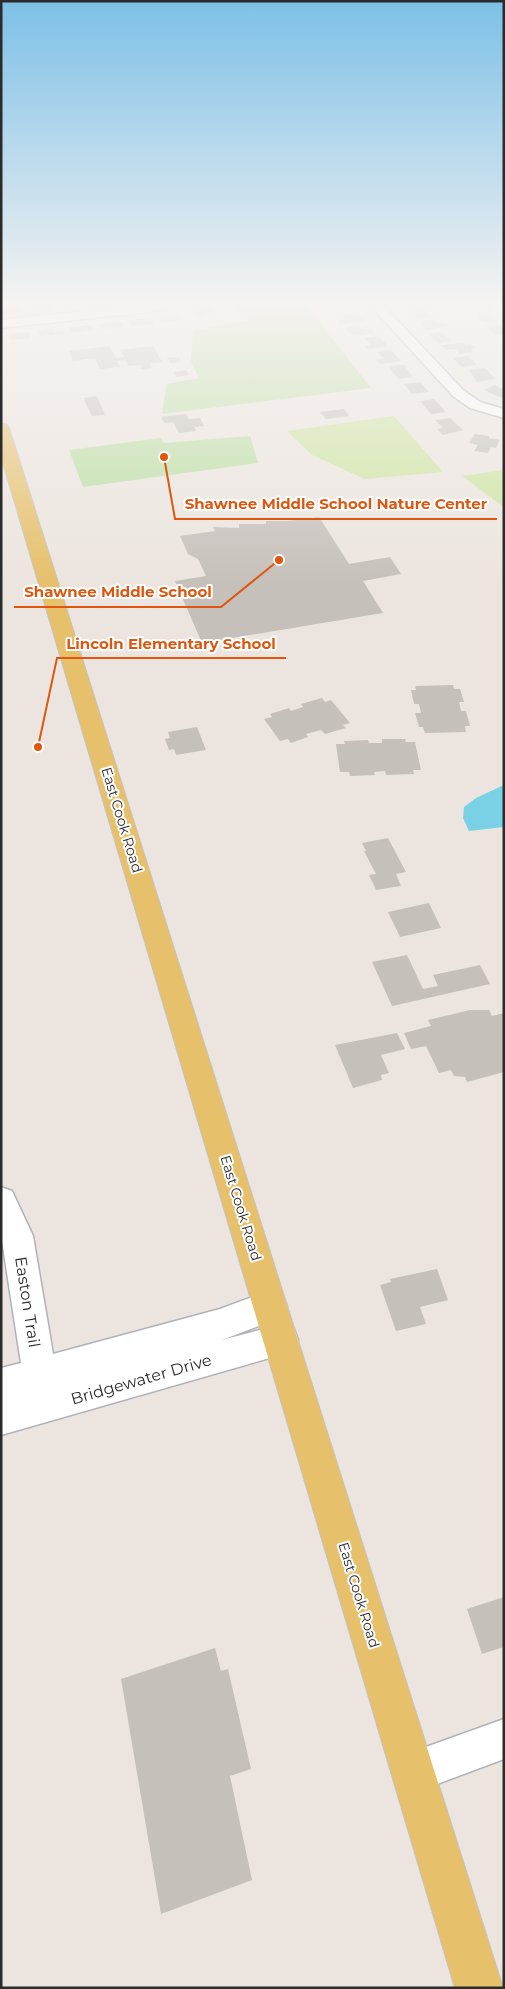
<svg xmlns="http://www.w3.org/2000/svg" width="505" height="1989" viewBox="0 0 505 1989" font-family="Montserrat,sans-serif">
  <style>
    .green { fill: #b9dea0 }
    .pitch { fill: #cbe49c }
    .water { fill: #7ad1e5 }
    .building { fill: #c5c0ba }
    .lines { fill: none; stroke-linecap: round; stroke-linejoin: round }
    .minor-casing { stroke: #afb2bb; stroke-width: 3 }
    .major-casing { stroke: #c4c4c4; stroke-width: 2 }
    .minor { fill: #fff; fill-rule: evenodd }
    .major { fill: #e6c06a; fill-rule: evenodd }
    .labels { text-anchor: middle; stroke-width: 4; stroke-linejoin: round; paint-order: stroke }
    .street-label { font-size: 14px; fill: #2b2b2b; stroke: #fff }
    .near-street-label { font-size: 16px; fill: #2b2b2b; stroke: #fff }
    .leader { fill: none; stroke: #df570e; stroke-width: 2 }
    .callout-dot { fill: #df570e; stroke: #fff; stroke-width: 2 }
    .callout-label { font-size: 15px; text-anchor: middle; font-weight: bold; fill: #df570e; stroke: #fff; stroke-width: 4; stroke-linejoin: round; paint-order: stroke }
  </style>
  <rect width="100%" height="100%" fill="#ece5df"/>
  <!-- green -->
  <path class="green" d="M 230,304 L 305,304 L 371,388 L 162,414 L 167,384 L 199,378 L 191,362 L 193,331 L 249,320 Z
    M 250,436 L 258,463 L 83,487 L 69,450 L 161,438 L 163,443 Z"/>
  <!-- pitch -->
  <path class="pitch" d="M 394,416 L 443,472 L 365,479 L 312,455 L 287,431 Z
    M 504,470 L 504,507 L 462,476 Z"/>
  <!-- water -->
  <path class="water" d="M 504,785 L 504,827 L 469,831 L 463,818 L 464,807 L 476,798 Z"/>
  <!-- building -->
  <path class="building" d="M 47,304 L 52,304 L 54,309 L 31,311 L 29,306 Z
    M 59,304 L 86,304 L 86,306 L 61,308 Z
    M 334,304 L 351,304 L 356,310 L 341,311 Z
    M 479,304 L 493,304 L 491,310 L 477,309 Z
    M 13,305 L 14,308 L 20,307 L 22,312 L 1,315 L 1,306 Z
    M 209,305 L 218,310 L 198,316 L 189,310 Z
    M 423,307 L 433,317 L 417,319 L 407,309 Z
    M 358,313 L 365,321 L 340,324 L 337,320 L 346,319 L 343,314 Z
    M 476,313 L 490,313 L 495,321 L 481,322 Z
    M 170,315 L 180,315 L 184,320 L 163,323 L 158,317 Z
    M 150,318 L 154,324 L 132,326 L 128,320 Z
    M 434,319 L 438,323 L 444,322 L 449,326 L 426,330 L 419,321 Z
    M 121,321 L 124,327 L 102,329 L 99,324 Z
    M 92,325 L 94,330 L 72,333 L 69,327 Z
    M 358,325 L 362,330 L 372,329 L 376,333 L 352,336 L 345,327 Z
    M 502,325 L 504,327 L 504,334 L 495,335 L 486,326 Z
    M 54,329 L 54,331 L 63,330 L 65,334 L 40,336 L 38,331 Z
    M 29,332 L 31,338 L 10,340 L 7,334 Z
    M 442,332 L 451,341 L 438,343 L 429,334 Z
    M 378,336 L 388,346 L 368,349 L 365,346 L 371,345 L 365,338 Z
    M 464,343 L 466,345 L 470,344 L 475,348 L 471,349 L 473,352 L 460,354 L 455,349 L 446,350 L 441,345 Z
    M 110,346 L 116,358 L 124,357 L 120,350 L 153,346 L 162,362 L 150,363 L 152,368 L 142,369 L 140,365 L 128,366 L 125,360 L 117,361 L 120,367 L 100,369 L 95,358 L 73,361 L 69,351 Z
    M 391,350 L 401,361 L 380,364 L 376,360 L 384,359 L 377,352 Z
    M 468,356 L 477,365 L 462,367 L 453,358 Z
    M 179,357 L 181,362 L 170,363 L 167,358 Z
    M 404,365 L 413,377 L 398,379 L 388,366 Z
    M 485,368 L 495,379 L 477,382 L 469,370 Z
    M 186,370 L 189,375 L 177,377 L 174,372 Z
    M 420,382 L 429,392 L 412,394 L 404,384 Z
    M 495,385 L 504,390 L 504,399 L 484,390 Z
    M 97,396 L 105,415 L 92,416 L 84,400 L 85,400 L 84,398 Z
    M 434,399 L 446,412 L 431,414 L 420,401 Z
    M 344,409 L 349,416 L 326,419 L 320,412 Z
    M 186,414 L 189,419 L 200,418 L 204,426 L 194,427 L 196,431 L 179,433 L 173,422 L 164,423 L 161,417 Z
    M 450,418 L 463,430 L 443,435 L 437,429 L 443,428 L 435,420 Z
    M 475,434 L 489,436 L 489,438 L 500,440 L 496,448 L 491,447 L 488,453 L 474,451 L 478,445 L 469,443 Z
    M 319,517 L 349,564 L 390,557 L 401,574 L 363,581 L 383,613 L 202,643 L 175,581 L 206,576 L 198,559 L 188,554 L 180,536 L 215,531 L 213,527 L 239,528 L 239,524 L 266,524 L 266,521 L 288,521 Z
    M 453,685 L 454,689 L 460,689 L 464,702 L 459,702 L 461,711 L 466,711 L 470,726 L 465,726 L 466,732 L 425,733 L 423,727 L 419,727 L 415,713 L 421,713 L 419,704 L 414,704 L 411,690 L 416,690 L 415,686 Z
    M 322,698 L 325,702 L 331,700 L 350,723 L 343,725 L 346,728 L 325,734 L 321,730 L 306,734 L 308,737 L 291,743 L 288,739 L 280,741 L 264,719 L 272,717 L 270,714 L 289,708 L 291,711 L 303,707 L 301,704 Z
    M 197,727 L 206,750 L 176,755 L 174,749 L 169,750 L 165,739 L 170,738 L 168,732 Z
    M 382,739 L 406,739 L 405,742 L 415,742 L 421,770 L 413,770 L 414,774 L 386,775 L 385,771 L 374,772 L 375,775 L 350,776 L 349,772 L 340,772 L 336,744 L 345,744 L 344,741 L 368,740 L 369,743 L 382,743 Z
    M 388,838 L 406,872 L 396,874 L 401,886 L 376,890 L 369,875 L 376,874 L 364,851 L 366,851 L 362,843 Z
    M 429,903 L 441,928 L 400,937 L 388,912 Z
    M 407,955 L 423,989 L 438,986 L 433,975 L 480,965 L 490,984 L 392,1006 L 372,962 Z
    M 470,1010 L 489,1010 L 492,1016 L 504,1013 L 504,1072 L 467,1082 L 465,1077 L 454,1076 L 451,1070 L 439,1073 L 426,1046 L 411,1049 L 404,1033 L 431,1026 L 428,1020 Z
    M 397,1033 L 405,1049 L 381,1055 L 389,1073 L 381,1075 L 382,1080 L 353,1088 L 335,1045 Z
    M 437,1269 L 448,1300 L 420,1307 L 426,1324 L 396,1331 L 380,1285 L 391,1282 L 390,1279 Z
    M 504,1597 L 504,1647 L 482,1654 L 467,1609 Z
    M 215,1648 L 221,1671 L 228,1669 L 251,1769 L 230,1776 L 252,1880 L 161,1914 L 121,1679 Z"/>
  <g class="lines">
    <defs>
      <path id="minor" d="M 148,304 L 173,304 L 172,307 L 150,312 L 1,328 L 1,320 Z
        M 369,304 L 382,304 L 463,390 L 480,402 L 504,409 L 504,418 L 470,408 L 453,396 Z
        M 1,1187 L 12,1191 L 33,1236 L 53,1354 L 220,1309 L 271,1290 L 282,1295 L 287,1306 L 282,1317 L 222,1340 L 282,1324 L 294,1329 L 298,1340 L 294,1351 L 1,1435 L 1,1368 L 21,1363 L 1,1234 Z
        M 504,1719 L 504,1759 L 413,1793 L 398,1787 L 392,1772 L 398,1757 Z"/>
      <path id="major" d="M 1,423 L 7,425 L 9,428 L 503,1988 L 455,1988 L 1,456 Z"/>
    </defs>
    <!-- minor casing -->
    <use href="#minor" class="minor-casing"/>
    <!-- major casing -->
    <use href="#major" class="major-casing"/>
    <!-- minor -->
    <use href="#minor" class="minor"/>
    <!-- major -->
    <use href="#major" class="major"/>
  </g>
  <!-- sky -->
  <linearGradient id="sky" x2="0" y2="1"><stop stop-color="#7cc0e7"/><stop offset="0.52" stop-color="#f6f3f1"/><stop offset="1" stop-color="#f6f3f1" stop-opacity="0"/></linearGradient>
  <rect width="505" height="583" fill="url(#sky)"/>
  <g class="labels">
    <!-- street labels -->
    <g class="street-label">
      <text transform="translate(122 820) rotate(73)" y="5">East Cook Road</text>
      <text transform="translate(241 1208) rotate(73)" y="5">East Cook Road</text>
      <text transform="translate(359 1595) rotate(73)" y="5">East Cook Road</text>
    </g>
    <!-- near-street labels -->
    <g class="near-street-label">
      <text transform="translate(28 1302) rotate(81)" y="6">Easton Trail</text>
      <text transform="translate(141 1379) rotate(-16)" y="6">Bridgewater Drive</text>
    </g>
  </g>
  <!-- callouts -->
  <path class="leader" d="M164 457L175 519H497M279 560L221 607H14M38 747L57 658H286"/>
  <g class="callout-dot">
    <circle cx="164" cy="457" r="5"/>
    <circle cx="279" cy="560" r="5"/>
    <circle cx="38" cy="747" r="5"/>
  </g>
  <g class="callout-label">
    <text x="336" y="509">Shawnee Middle School Nature Center</text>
    <text x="118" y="597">Shawnee Middle School</text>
    <text x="171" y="649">Lincoln Elementary School</text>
  </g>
  <!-- border -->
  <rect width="505" height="1989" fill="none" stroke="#2b2b2b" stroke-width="5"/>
</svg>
